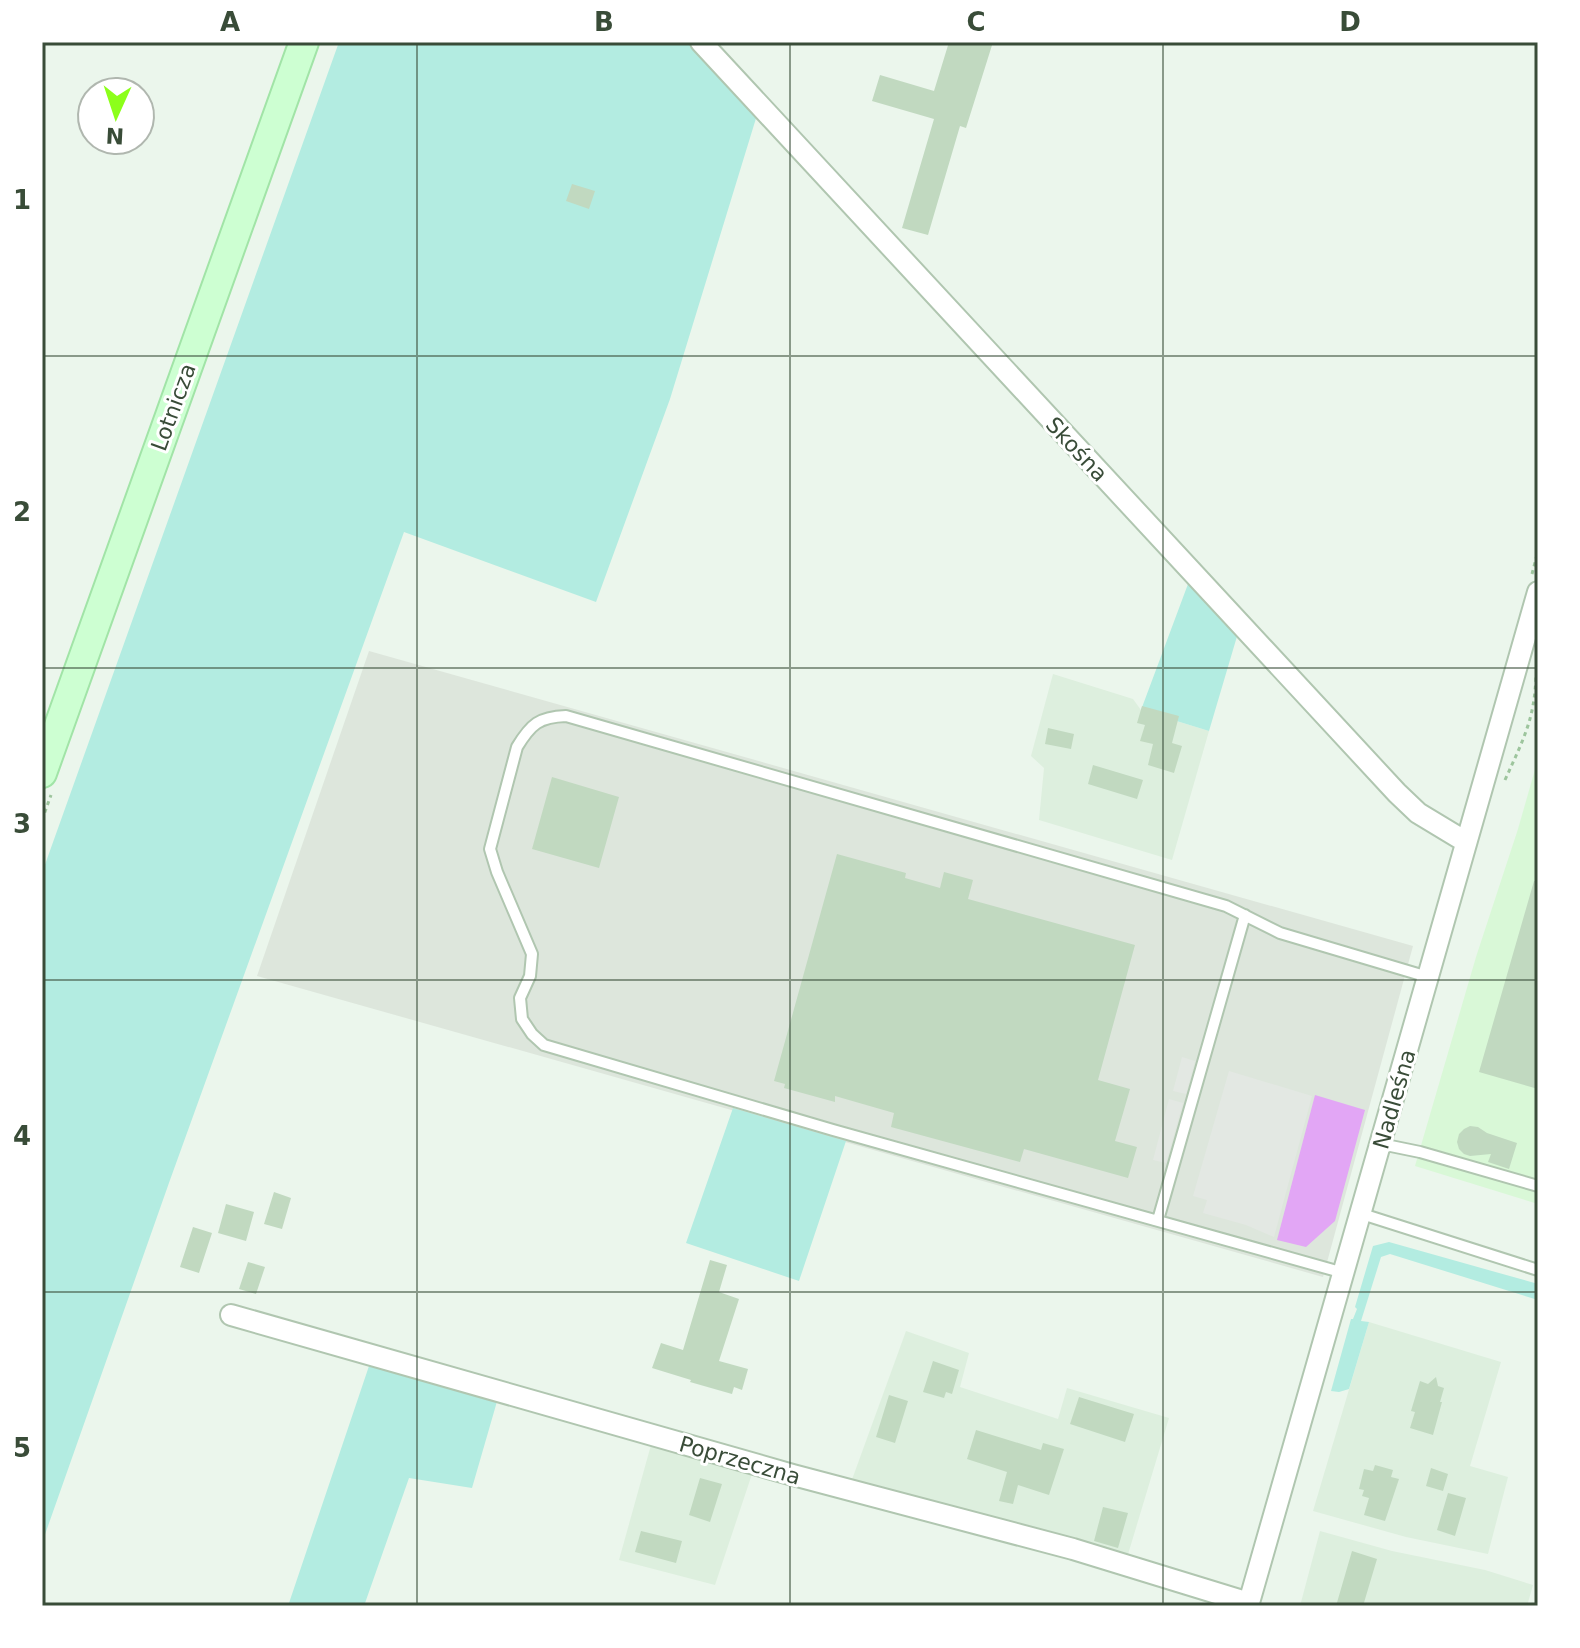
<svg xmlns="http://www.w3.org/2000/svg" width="1580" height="1648" viewBox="0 0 1580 1648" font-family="'DejaVu Sans',sans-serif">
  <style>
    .residential { fill: #ddefde }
    .commercial { fill: #d9f8d7 }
    .industrial { fill: #dde6dc }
    .green { fill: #b3ece1 }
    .parking { fill: #e3e8e3 }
    .water { fill: #e2a6f5 }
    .building { fill: #c1d9c0 }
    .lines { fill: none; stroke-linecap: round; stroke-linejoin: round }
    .service-casing { stroke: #b0c6b0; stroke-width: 14 }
    .minor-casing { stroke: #b0c6b0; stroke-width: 24 }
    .secondary-casing { stroke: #a1e4a7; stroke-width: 32 }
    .path { stroke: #9dc59d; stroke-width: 3; stroke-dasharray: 4 4; stroke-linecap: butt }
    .service { stroke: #fff; stroke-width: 10 }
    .minor { stroke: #fff; stroke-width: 20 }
    .secondary { stroke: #cdffd2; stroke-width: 28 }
    .grid { fill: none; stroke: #394c38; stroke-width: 2; stroke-opacity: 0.55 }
    .labels { text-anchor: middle; stroke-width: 6; stroke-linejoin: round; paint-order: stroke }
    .street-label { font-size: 22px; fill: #394c38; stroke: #fff }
    .neatline { fill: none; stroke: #394c38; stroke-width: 3 }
    .grid-label { font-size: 26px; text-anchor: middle; font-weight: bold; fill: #394c38 }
  </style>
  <rect width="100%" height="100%" fill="#ebf6ec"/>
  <!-- residential -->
  <path class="residential" d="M 1053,674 L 1133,699 L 1141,710 L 1209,731 L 1172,860 L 1039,820 L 1044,768 L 1031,756 Z
    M 1369,1322 L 1501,1362 L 1470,1466 L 1508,1477 L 1488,1554 L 1406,1537 L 1313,1511 Z
    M 906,1331 L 969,1353 L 960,1387 L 1058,1419 L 1067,1388 L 1169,1418 L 1126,1561 L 850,1485 Z
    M 651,1445 L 753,1471 L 715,1585 L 619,1560 Z
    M 1320,1531 L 1392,1551 L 1485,1570 L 1533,1585 L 1527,1606 L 1300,1606 Z"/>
  <!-- commercial -->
  <path class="commercial" d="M 1538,759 L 1538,1204 L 1415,1166 L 1476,957 L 1518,829 Z"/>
  <!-- industrial -->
  <path class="industrial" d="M 369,651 L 1413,946 L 1323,1277 L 257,976 Z"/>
  <!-- green -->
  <path class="green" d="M 339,42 L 691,42 L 757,115 L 670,399 L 596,602 L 404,532 L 170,1180 L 42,1543 L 42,873 Z
    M 1188,584 L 1238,633 L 1209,731 L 1141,710 Z
    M 733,1108 L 846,1141 L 799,1281 L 686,1243 Z
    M 1389,1242 L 1538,1284 L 1538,1300 L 1390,1254 L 1381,1257 L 1361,1321 L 1369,1322 L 1349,1389 L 1339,1392 L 1331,1391 L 1351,1319 L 1353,1319 L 1357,1309 L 1355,1307 L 1373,1246 Z
    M 369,1366 L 439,1381 L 498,1398 L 472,1488 L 409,1478 L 364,1606 L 288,1606 Z"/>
  <!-- parking -->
  <path class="parking" d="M 1182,1057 L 1195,1061 L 1186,1094 L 1173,1091 Z
    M 1229,1071 L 1312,1096 L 1274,1237 L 1246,1225 L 1203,1213 L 1207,1200 L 1193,1196 Z
    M 1169,1099 L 1183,1103 L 1166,1163 L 1153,1160 Z"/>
  <!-- water -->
  <path class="water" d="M 1315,1095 L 1365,1110 L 1335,1221 L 1306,1247 L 1277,1240 Z"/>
  <!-- building -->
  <path class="building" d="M 949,42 L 993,42 L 966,128 L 960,126 L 928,235 L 902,228 L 934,119 L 872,101 L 880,75 L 934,91 Z
    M 572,184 L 595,191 L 589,209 L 566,201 Z
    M 1142,706 L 1179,716 L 1172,743 L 1182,746 L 1174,773 L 1148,765 L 1153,744 L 1140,741 L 1145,725 L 1137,723 Z
    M 1048,728 L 1074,734 L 1071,749 L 1045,744 Z
    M 1093,765 L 1143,780 L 1137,799 L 1088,784 Z
    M 552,777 L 619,797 L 599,868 L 532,849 Z
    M 837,854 L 906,873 L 905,878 L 940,888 L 944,872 L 973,880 L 968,899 L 1135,945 L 1098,1080 L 1130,1089 L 1115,1141 L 1137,1147 L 1128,1178 L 1024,1149 L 1020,1162 L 891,1127 L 894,1113 L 835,1096 L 835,1102 L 784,1088 L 785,1084 L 774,1081 Z
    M 1534,881 L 1538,881 L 1538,1089 L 1479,1072 Z
    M 1470,1126 L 1478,1127 L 1487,1133 L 1517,1143 L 1509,1169 L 1488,1162 L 1491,1154 L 1470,1156 L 1464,1154 L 1459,1149 L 1457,1142 L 1459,1134 L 1464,1129 Z
    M 274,1192 L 291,1198 L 282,1229 L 264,1224 Z
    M 226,1204 L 254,1212 L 246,1241 L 218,1233 Z
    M 193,1227 L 212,1233 L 199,1273 L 180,1267 Z
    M 710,1260 L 727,1265 L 719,1292 L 739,1299 L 719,1361 L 748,1369 L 742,1390 L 734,1387 L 732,1394 L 690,1382 L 691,1380 L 652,1368 L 661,1343 L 683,1350 Z
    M 248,1262 L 265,1267 L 256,1294 L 239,1289 Z
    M 933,1361 L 959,1370 L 952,1394 L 946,1392 L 944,1398 L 923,1392 Z
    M 1436,1377 L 1438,1386 L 1444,1388 L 1440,1402 L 1442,1402 L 1433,1435 L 1410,1428 L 1415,1412 L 1411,1411 L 1420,1381 L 1428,1384 Z
    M 889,1395 L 908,1401 L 895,1443 L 876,1437 Z
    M 1079,1397 L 1134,1414 L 1125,1442 L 1070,1424 Z
    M 976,1430 L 1041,1450 L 1043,1443 L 1064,1449 L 1049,1495 L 1018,1485 L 1013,1504 L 999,1501 L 1007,1472 L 967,1459 Z
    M 1375,1465 L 1393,1470 L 1391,1477 L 1399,1479 L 1385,1521 L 1364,1515 L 1369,1498 L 1362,1496 L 1364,1490 L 1359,1489 L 1364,1469 L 1373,1471 Z
    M 1431,1468 L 1448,1474 L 1443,1491 L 1426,1486 Z
    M 700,1478 L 722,1484 L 710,1522 L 689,1515 Z
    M 1448,1493 L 1466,1498 L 1455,1536 L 1437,1530 Z
    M 1103,1507 L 1128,1513 L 1118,1548 L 1094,1541 Z
    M 641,1531 L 682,1541 L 676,1563 L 635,1552 Z
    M 1352,1551 L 1377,1559 L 1363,1606 L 1336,1606 Z"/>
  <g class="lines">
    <defs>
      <path id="service" d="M 1381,1144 L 1420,1152 L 1538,1186
        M 1362,1214 L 1538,1270
        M 1158,1220 L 1245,915
        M 1344,1273 L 833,1130 L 544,1045 L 532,1034 L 522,1019 L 520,998 L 530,976 L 532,954 L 497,872 L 490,849 L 517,747 C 531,724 539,717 566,716 L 1226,906 L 1280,933 L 1428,977"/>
      <path id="minor" d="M 701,42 L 1397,793 L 1418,813 L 1466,842
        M 231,1315 L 793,1475 L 1073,1549 L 1249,1603
        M 1248,1606 L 1538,592"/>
      <path id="secondary" d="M 42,773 L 304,42"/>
    </defs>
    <!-- service casing -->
    <use href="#service" class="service-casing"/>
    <!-- minor casing -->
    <use href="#minor" class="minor-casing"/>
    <!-- secondary casing -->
    <use href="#secondary" class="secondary-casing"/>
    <!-- path -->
    <path class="path" d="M 1532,574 L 1538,551
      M 1505,780 C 1523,740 1535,719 1536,674
      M 42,820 L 51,795"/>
    <!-- service -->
    <use href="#service" class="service"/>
    <!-- minor -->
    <use href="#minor" class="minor"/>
    <!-- secondary -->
    <use href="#secondary" class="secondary"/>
  </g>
  <!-- grid -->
  <path class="grid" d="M 417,42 L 417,1606M 790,42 L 790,1606M 1163,42 L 1163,1606M 42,356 L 1538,356M 42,668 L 1538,668M 42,980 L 1538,980M 42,1292 L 1538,1292"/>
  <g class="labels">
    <!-- street labels -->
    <g class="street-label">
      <text transform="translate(173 407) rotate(-70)" y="8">Lotnicza</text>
      <text transform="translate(1077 449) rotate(47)" y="8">Skośna</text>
      <text transform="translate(1394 1099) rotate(-74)" y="8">Nadleśna</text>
      <text transform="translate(740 1460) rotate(16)" y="8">Poprzeczna</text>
    </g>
  </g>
  <!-- border -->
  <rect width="1580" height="1648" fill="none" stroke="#ffffff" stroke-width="88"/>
  <!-- north arrow -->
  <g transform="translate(116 116) rotate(183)"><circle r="38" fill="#ffffff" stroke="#b0b7af" stroke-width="2"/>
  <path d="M0-6L14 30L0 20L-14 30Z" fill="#8cff1a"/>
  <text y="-12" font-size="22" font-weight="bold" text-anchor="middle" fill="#394c38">N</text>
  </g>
  <rect x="44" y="44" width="1492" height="1560" class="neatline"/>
  <g class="grid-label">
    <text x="230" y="31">A</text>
    <text x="604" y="31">B</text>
    <text x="976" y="31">C</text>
    <text x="1350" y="31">D</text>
    <text x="22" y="209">1</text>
    <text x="22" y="521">2</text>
    <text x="22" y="833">3</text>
    <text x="22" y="1145">4</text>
    <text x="22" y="1457">5</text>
  </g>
</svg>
